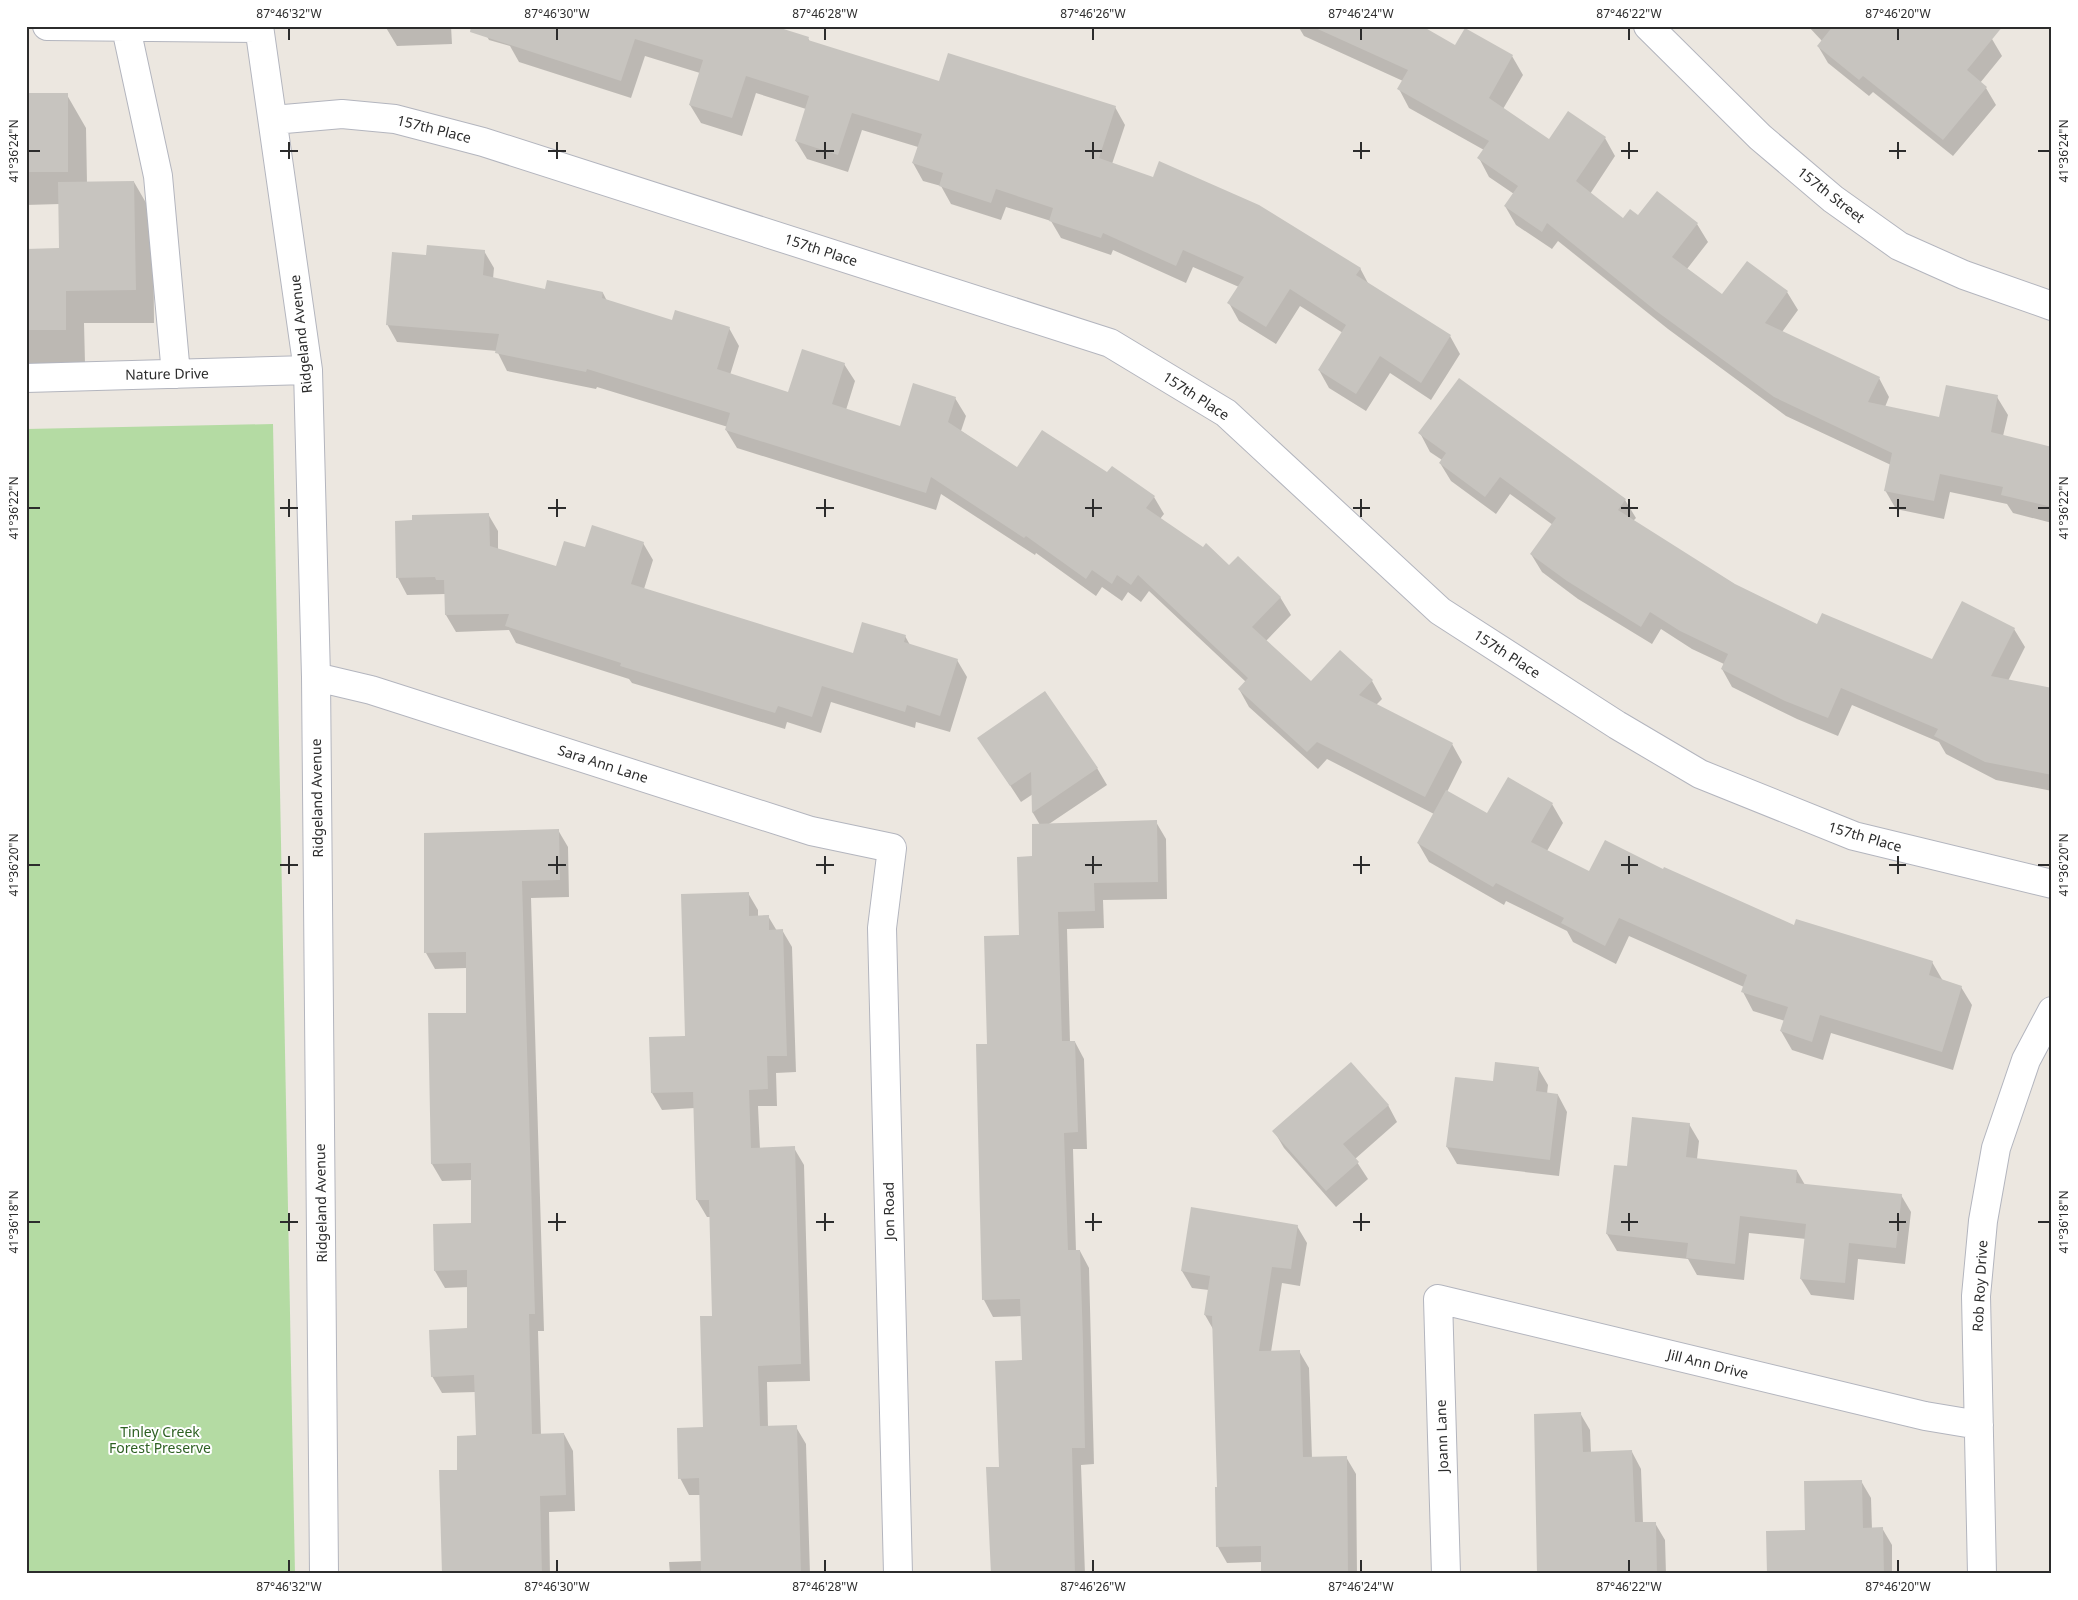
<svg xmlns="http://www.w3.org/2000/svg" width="2078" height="1600" viewBox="0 0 2078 1600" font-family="'Noto Sans',sans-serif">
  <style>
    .green { fill: #b4dba3 }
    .shadow { fill: #0003 }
    .building { fill: #c7c4bf }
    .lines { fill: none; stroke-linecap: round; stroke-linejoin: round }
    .minor-casing { stroke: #b3b5be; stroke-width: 30 }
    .minor { stroke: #fff; stroke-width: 28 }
    .ticks { fill: none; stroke: #2c2c2c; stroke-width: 2 }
    .labels { text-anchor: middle; stroke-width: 4; stroke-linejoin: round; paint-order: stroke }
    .street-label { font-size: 14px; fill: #2c2c2c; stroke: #fff }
    .park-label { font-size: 14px; fill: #2e6123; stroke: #fff }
    .neatline { fill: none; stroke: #2c2c2c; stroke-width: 2 }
    .ticks-label { font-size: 12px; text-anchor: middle; fill: #2c2c2c }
  </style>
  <rect width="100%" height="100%" fill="#ece7e0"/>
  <!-- green -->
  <path class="green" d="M 273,424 L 295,1574 L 26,1574 L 26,429 Z"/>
  <!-- shadow -->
  <path class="shadow" d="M 385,26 L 451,26 L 452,44 L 397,46 Z
    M 481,26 L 808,38 L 810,42 L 939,83 L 1115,107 L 1125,125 L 1112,164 L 1360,268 L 1369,285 L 1450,336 L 1460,354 L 1431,400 L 1390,373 L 1366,411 L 1329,388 L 1319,370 L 1343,333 L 1300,306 L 1276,344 L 1239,321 L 1229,303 L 1239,287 L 1193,267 L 1186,283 L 1113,250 L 1111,255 L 1061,238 L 1051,221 L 1006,207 L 1001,220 L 951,204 L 941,186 L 923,181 L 913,163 L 918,147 L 862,130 L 848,172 L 807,159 L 796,141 L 806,109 L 756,93 L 742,136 L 701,123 L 690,105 L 700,73 L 645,56 L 631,98 L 519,62 L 510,46 L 489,40 Z
    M 1298,26 L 1420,26 L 1456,47 L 1512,56 L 1523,75 L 1503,109 L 1550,141 L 1605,138 L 1615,156 L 1590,194 L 1623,220 L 1638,217 L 1658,193 L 1697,224 L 1708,242 L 1687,269 L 1723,296 L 1787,292 L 1798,310 L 1782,332 L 1879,378 L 1889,397 L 1885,407 L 1940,418 L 1997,397 L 2008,415 L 2003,436 L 2052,448 L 2052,523 L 2013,513 L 2007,504 L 1950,492 L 1944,519 L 1896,509 L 1885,490 L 1891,465 L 1786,416 L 1668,329 L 1558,241 L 1552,249 L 1516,225 L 1505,206 L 1514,194 L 1489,177 L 1479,158 L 1484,150 L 1409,108 L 1399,89 L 1403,81 L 1304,36 Z
    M 1808,26 L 1977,26 L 1992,39 L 2002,56 L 1980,83 L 1986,88 L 1996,105 L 1953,156 L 1873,92 L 1869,96 L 1828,63 L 1818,46 L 1822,41 Z
    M 26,95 L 67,95 L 86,128 L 87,183 L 134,182 L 153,215 L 154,323 L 84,323 L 85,363 L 26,363 L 26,250 L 60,249 L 60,204 L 26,205 Z
    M 484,251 L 494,268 L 493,279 L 546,291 L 603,293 L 607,301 L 672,321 L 729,328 L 739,346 L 730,375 L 789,393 L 844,364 L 855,381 L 846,410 L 901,427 L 955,398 L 966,416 L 961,431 L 1017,469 L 1107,474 L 1154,497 L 1164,514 L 1160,519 L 1229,567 L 1280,597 L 1291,615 L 1266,641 L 1311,683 L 1340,652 L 1372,681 L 1382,699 L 1376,705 L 1452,744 L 1462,762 L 1447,792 L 1487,815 L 1552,804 L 1563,823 L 1547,851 L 1590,873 L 1663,871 L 1795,926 L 1932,962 L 1943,981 L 1961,987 L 1972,1005 L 1953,1070 L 1831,1033 L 1823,1060 L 1792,1050 L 1781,1031 L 1785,1021 L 1753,1011 L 1743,992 L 1744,987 L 1629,936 L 1616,964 L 1573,942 L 1567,931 L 1506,901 L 1504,905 L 1429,862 L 1418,843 L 1434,814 L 1327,759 L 1318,769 L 1249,707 L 1239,689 L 1246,682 L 1149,591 L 1141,602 L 1128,592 L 1122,601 L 1102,587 L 1096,596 L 1036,553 L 1035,555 L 941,494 L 936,510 L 737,448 L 726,430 L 728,427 L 597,387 L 596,389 L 507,371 L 497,351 L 397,342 L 387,324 L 428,257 Z
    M 1420,433 L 1625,500 L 1636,518 L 1633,521 L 1735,585 L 1818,626 L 1933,661 L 1963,603 L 2014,629 L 2025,647 L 2008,681 L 2052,689 L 2052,791 L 1996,780 L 1946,754 L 1939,742 L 1852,705 L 1838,736 L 1797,719 L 1732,687 L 1722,669 L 1724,664 L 1692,649 L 1661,629 L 1652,644 L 1578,599 L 1542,572 L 1531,554 L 1553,525 L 1510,494 L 1496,514 L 1451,481 L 1440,463 L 1442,460 L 1430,452 Z
    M 488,514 L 498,531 L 498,550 L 557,568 L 586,549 L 643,543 L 653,560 L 644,589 L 853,654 L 905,636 L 910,645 L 957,660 L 967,677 L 950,732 L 916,722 L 915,728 L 831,702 L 821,733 L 787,722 L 785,729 L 632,683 L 629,679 L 516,643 L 509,630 L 456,632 L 446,615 L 445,594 L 407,595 L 398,578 Z
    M 979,738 L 1097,768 L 1107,785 L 1049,824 L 1156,822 L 1166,839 L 1167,899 L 1103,900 L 1104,928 L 1067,929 L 1070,1042 L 1075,1042 L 1084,1059 L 1087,1149 L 1073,1149 L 1076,1251 L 1080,1251 L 1089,1268 L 1094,1464 L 1081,1465 L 1085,1574 L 991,1574 L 1000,1468 L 1023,1362 L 1022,1316 L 993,1317 L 984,1300 L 988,1045 L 1020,936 L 1040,825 L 1033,813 L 1033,794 L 1021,802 Z
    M 558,830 L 568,847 L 569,897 L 531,898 L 544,1331 L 538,1331 L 541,1435 L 564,1434 L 573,1451 L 575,1511 L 549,1512 L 550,1574 L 443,1574 L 459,1471 L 477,1436 L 476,1392 L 442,1393 L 432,1376 L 469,1330 L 469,1287 L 445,1288 L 435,1271 L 472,1224 L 472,1180 L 442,1181 L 432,1164 L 429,1015 L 467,1014 L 467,968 L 435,969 L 426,953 Z
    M 748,893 L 758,910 L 758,917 L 768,916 L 777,931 L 782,930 L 792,947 L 796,1072 L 776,1073 L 777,1106 L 758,1106 L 760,1149 L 794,1148 L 804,1165 L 810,1381 L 767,1382 L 768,1427 L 796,1427 L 806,1444 L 810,1574 L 670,1574 L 669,1562 L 702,1561 L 701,1495 L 689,1495 L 680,1478 L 705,1429 L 714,1317 L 711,1217 L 707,1217 L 697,1200 L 695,1108 L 662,1110 L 652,1093 L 686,1037 Z
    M 1538,1068 L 1548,1085 L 1547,1094 L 1558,1095 L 1567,1112 L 1559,1176 L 1457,1164 L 1447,1147 L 1494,1083 Z
    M 1388,1105 L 1397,1122 L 1355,1159 L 1368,1179 L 1336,1207 L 1284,1148 L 1274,1131 Z
    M 1689,1124 L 1699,1141 L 1697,1159 L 1797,1171 L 1805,1185 L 1901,1195 L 1911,1212 L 1905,1264 L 1858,1259 L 1854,1300 L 1811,1295 L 1801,1279 L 1806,1239 L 1749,1233 L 1744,1280 L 1697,1275 L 1688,1259 L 1617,1251 L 1607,1234 L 1615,1166 L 1629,1168 Z
    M 1297,1226 L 1307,1243 L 1300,1286 L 1282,1283 L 1271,1352 L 1299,1351 L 1309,1368 L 1312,1458 L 1346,1457 L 1356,1474 L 1357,1574 L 1263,1574 L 1262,1562 L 1227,1563 L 1218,1547 L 1219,1488 L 1213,1329 L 1205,1315 L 1209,1290 L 1192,1288 L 1182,1271 Z
    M 1580,1413 L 1590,1430 L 1591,1453 L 1632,1452 L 1641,1469 L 1643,1523 L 1655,1523 L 1665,1540 L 1666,1574 L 1538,1574 Z
    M 1861,1481 L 1871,1498 L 1872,1529 L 1882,1528 L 1892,1545 L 1892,1574 L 1768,1574 L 1806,1531 Z"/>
  <!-- building -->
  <path class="building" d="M 471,26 L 774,26 L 809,37 L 808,40 L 939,81 L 948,53 L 1116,106 L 1099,158 L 1153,177 L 1159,161 L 1259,205 L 1361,268 L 1356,275 L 1451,335 L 1421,383 L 1380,356 L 1356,394 L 1318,370 L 1346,325 L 1290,289 L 1266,327 L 1227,303 L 1244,277 L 1183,250 L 1176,266 L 1103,233 L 1101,238 L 1049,221 L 1053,208 L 996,189 L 991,203 L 939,186 L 943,173 L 912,163 L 922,134 L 852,113 L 838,155 L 795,141 L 809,96 L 746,76 L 732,118 L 689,105 L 703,60 L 635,39 L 621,81 L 470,32 Z
    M 1311,26 L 1422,26 L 1455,45 L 1465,28 L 1513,55 L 1489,98 L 1549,139 L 1568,111 L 1606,137 L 1576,181 L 1623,218 L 1630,209 L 1638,215 L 1657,191 L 1698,223 L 1672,257 L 1722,294 L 1747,261 L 1788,291 L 1765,323 L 1880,377 L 1868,402 L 1939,417 L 1946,385 L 1998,395 L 1991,432 L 2052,447 L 2052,507 L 2001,495 L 2003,487 L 1940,474 L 1934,501 L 1884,491 L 1892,453 L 1774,397 L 1656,311 L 1547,223 L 1542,232 L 1504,206 L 1518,186 L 1477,158 L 1489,141 L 1397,89 L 1408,70 Z
    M 1833,26 L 2003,26 L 1967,70 L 1987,87 L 1943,140 L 1863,76 L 1859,80 L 1817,46 Z
    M 26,93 L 68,93 L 68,172 L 26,172 Z
    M 134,181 L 136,290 L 66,291 L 66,330 L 26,330 L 26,249 L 59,248 L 58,182 Z
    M 427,245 L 485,250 L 483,275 L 545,289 L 547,280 L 603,292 L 602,298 L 672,320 L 675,310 L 730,327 L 717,369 L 788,392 L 802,349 L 845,363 L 832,404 L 900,426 L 913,383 L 956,397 L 948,422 L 1017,467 L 1042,430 L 1107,472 L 1112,466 L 1155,496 L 1146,508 L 1203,547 L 1206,543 L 1229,565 L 1238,556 L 1281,597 L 1252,627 L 1311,681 L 1340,650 L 1373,680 L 1359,695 L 1453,743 L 1425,797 L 1317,742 L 1307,752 L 1238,689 L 1248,678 L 1138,575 L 1131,585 L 1117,575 L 1112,584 L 1092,570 L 1086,579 L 1026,536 L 1024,538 L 931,477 L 926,493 L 725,430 L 730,413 L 587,369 L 586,372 L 495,353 L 499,334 L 386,325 L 392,252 L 426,255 Z
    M 1459,378 L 1626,499 L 1618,510 L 1735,584 L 1817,624 L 1822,613 L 1932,659 L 1962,601 L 2015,628 L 1991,676 L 2052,688 L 2052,775 L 1985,762 L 1934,736 L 1938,729 L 1841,688 L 1828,718 L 1785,701 L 1721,669 L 1728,654 L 1680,631 L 1650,612 L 1641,627 L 1567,581 L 1530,554 L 1556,518 L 1500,477 L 1485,497 L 1439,463 L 1446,453 L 1418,433 Z
    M 489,513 L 490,546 L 556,566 L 564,541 L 585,547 L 592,525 L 644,542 L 631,584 L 853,653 L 862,622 L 906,635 L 904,642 L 958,659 L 940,716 L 907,705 L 905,712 L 822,686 L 812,717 L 778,706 L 775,713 L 620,666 L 621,663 L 505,626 L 509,614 L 445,615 L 444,580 L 436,580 L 435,577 L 396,578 L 395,521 L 412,520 L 412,515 Z
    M 1045,691 L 1098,768 L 1032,813 L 1031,772 L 1010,786 L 977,738 Z
    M 1508,777 L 1553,803 L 1531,842 L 1589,871 L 1605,840 L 1663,869 L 1664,867 L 1794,925 L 1796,919 L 1933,961 L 1929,975 L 1962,986 L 1942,1052 L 1820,1015 L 1812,1042 L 1780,1031 L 1788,1007 L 1741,992 L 1747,975 L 1619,918 L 1605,946 L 1561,923 L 1564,918 L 1496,883 L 1493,887 L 1417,843 L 1446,790 L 1487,813 Z
    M 1157,820 L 1158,882 L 1094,883 L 1095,911 L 1058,912 L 1062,1041 L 1075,1041 L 1078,1132 L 1064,1133 L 1068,1250 L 1080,1250 L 1083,1341 L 1085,1448 L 1072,1448 L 1075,1574 L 991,1574 L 986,1467 L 999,1467 L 995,1361 L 1022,1360 L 1020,1299 L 982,1300 L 976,1044 L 987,1044 L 984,936 L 1019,935 L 1017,857 L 1032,856 L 1032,824 Z
    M 559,829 L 560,880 L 522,881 L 535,1314 L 529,1314 L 532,1434 L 564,1433 L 566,1495 L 540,1496 L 542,1574 L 442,1574 L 439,1470 L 457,1470 L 457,1436 L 476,1435 L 474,1375 L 431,1377 L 429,1330 L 467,1328 L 467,1270 L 434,1271 L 433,1224 L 471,1223 L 471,1163 L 431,1164 L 428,1013 L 466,1013 L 466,952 L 424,953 L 424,833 Z
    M 749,892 L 749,916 L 769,915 L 769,930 L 783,929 L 787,1056 L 767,1056 L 768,1089 L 749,1090 L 751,1148 L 795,1146 L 801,1364 L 758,1366 L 760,1426 L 797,1425 L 801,1574 L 701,1574 L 699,1478 L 678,1479 L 677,1428 L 703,1427 L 700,1316 L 712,1316 L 709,1200 L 696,1200 L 693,1092 L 651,1093 L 649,1037 L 685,1036 L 681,894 Z
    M 1351,1062 L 1389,1105 L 1343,1144 L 1359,1162 L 1326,1191 L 1272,1131 Z
    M 1495,1062 L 1539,1067 L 1536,1091 L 1558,1094 L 1550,1160 L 1446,1147 L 1455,1077 L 1493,1081 Z
    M 1632,1117 L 1690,1123 L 1686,1157 L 1797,1170 L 1796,1183 L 1902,1194 L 1896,1248 L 1849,1243 L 1845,1283 L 1800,1279 L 1806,1224 L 1740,1216 L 1735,1264 L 1686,1258 L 1688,1243 L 1606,1234 L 1614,1165 L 1627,1166 Z
    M 1191,1207 L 1298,1225 L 1291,1269 L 1272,1267 L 1259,1351 L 1300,1350 L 1303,1457 L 1347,1456 L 1348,1574 L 1261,1574 L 1261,1546 L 1216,1547 L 1215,1487 L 1217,1487 L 1212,1316 L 1204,1315 L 1210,1276 L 1181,1271 Z
    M 1581,1412 L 1583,1452 L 1632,1450 L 1635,1522 L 1656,1522 L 1657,1574 L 1537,1574 L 1534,1414 Z
    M 1862,1480 L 1863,1528 L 1883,1527 L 1884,1574 L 1767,1574 L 1766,1531 L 1805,1530 L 1804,1481 Z"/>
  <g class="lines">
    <defs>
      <path id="minor" d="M 47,26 L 259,28
        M 259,26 L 308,370 L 316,677 L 324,1574
        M 1648,26 L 1760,137 L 1833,199 L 1899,246 L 1964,275 L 2052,306
        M 126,28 L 158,176 L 176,374
        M 273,120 L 342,114 L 395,119 L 483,142 L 1110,343 L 1226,413 L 1440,611 L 1617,725 L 1700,774 L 1854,836 L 2052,884
        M 26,378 L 308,370
        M 316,677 L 371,690 L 811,831 L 892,848 L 882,928 L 898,1574
        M 1446,1574 L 1438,1299 L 1925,1416 L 1979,1425
        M 1982,1574 L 1976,1296 L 1983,1221 L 1996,1148 L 2026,1060 L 2052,1011"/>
    </defs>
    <!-- minor casing -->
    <use href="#minor" class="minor-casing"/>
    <!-- minor -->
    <use href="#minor" class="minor"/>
  </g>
  <!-- ticks -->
  <path class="ticks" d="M 289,28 L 289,40M 557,28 L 557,40M 825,28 L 825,40M 1093,28 L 1093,40M 1361,28 L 1361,40M 1629,28 L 1629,40M 1898,28 L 1898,40M 289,142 L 289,159M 557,142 L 557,159M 825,142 L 825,159M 1093,142 L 1093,159M 1361,142 L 1361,159M 1629,142 L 1629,159M 1898,142 L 1898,159M 28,151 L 40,151M 280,151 L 298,151M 548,151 L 566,151M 816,151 L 834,151M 1085,151 L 1102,151M 1353,151 L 1370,151M 1621,151 L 1638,151M 1889,151 L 1906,151M 2038,151 L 2050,151M 289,499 L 289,517M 557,499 L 557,517M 825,499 L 825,517M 1093,499 L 1093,517M 1361,499 L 1361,517M 1629,499 L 1629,517M 1898,499 L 1898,517M 28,508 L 40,508M 280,508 L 298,508M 548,508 L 566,508M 816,508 L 834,508M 1085,508 L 1102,508M 1353,508 L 1370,508M 1621,508 L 1638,508M 1889,508 L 1906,508M 2038,508 L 2050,508M 289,856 L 289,874M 557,856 L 557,874M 825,856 L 825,874M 1093,856 L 1093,874M 1361,856 L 1361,874M 1629,856 L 1629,874M 1898,856 L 1898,874M 28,865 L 40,865M 280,865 L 298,865M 548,865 L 566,865M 816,865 L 834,865M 1085,865 L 1102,865M 1353,865 L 1370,865M 1621,865 L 1638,865M 1889,865 L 1906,865M 2038,865 L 2050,865M 289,1213 L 289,1231M 557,1213 L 557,1231M 825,1213 L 825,1231M 1093,1213 L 1093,1231M 1361,1213 L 1361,1231M 1629,1213 L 1629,1231M 1898,1213 L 1898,1231M 28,1222 L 40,1222M 280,1222 L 298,1222M 548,1222 L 566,1222M 816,1222 L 834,1222M 1085,1222 L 1102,1222M 1353,1222 L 1370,1222M 1621,1222 L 1638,1222M 1889,1222 L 1906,1222M 2038,1222 L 2050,1222M 289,1560 L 289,1572M 557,1560 L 557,1572M 825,1560 L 825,1572M 1093,1560 L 1093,1572M 1361,1560 L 1361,1572M 1629,1560 L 1629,1572M 1898,1560 L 1898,1572"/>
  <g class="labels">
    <!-- street labels -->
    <g class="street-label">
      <text transform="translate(434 129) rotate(14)" y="5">157th Place</text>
      <text transform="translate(1831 195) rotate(38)" y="5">157th Street</text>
      <text transform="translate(821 250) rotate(18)" y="5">157th Place</text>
      <text transform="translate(301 334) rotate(-96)" y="5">Ridgeland Avenue</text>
      <text transform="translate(167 374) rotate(-1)" y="5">Nature Drive</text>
      <text transform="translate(1196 396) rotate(33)" y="5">157th Place</text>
      <text transform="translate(1507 654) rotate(33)" y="5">157th Place</text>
      <text transform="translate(603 764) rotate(18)" y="5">Sara Ann Lane</text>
      <text transform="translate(317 798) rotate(-91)" y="5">Ridgeland Avenue</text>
      <text transform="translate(1865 837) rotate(16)" y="5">157th Place</text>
      <text transform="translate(321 1203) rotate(-91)" y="5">Ridgeland Avenue</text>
      <text transform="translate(889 1211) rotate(-91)" y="5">Jon Road</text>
      <text transform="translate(1980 1286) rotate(-87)" y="5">Rob Roy Drive</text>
      <text transform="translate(1708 1364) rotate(14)" y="5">Jill Ann Drive</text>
      <text transform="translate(1442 1436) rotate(-92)" y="5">Joann Lane</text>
    </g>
    <!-- park labels -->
    <g class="park-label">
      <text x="160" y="1437">Tinley Creek<tspan x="160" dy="16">Forest Preserve</tspan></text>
    </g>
  </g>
  <!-- border -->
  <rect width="2078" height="1600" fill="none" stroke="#ffffff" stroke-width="55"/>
  <rect x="28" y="28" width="2022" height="1544" class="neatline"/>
  <g class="ticks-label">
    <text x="289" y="18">87°46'32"W</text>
    <text x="557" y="18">87°46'30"W</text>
    <text x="825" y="18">87°46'28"W</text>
    <text x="1093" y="18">87°46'26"W</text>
    <text x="1361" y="18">87°46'24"W</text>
    <text x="1629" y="18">87°46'22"W</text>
    <text x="1898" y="18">87°46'20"W</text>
    <text transform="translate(14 151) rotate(-90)" y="4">41°36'24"N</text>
    <text transform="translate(2064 151) rotate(-90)" y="4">41°36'24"N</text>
    <text transform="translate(14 508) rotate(-90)" y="4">41°36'22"N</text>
    <text transform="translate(2064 508) rotate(-90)" y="4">41°36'22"N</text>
    <text transform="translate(14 865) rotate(-90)" y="4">41°36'20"N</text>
    <text transform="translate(2064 865) rotate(-90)" y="4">41°36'20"N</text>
    <text transform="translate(14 1222) rotate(-90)" y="4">41°36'18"N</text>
    <text transform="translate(2064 1222) rotate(-90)" y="4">41°36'18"N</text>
    <text x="289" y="1591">87°46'32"W</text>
    <text x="557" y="1591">87°46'30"W</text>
    <text x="825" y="1591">87°46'28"W</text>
    <text x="1093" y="1591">87°46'26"W</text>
    <text x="1361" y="1591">87°46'24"W</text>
    <text x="1629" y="1591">87°46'22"W</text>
    <text x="1898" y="1591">87°46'20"W</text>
  </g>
</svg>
